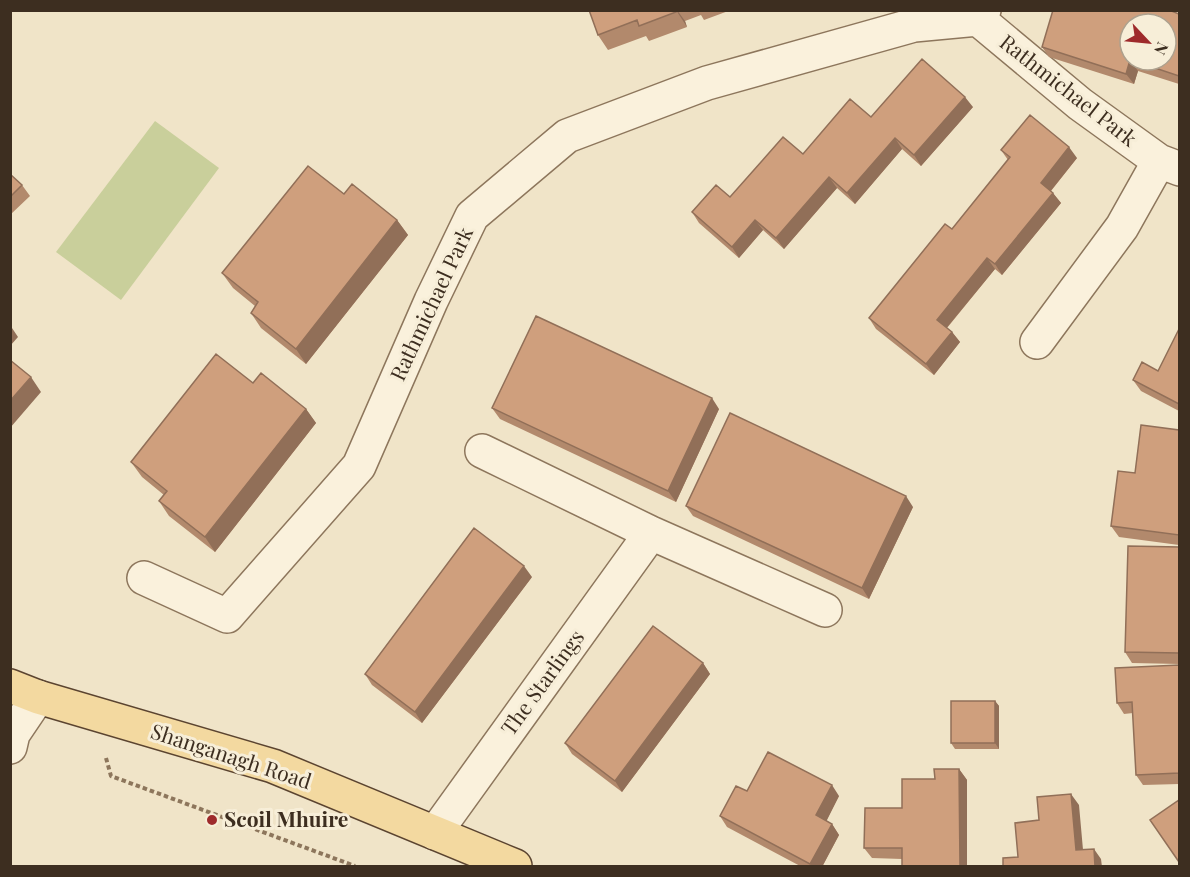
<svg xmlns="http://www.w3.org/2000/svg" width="1190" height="877" viewBox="0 0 1190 877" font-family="'Playfair Display',serif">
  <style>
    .green { fill: #c9cf9b }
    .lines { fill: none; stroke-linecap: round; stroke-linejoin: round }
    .minor-casing { stroke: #8d765c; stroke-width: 36 }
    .major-casing { stroke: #5b4430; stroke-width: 36 }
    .path { stroke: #8d765c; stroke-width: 4; stroke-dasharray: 4.5 3; stroke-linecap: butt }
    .minor { stroke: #faf1dc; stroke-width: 33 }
    .major { stroke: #f3d9a0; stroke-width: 33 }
    .wall { fill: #b2896c }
    .shaded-wall { fill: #916f58 }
    .building { fill: #cf9f7d; stroke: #916f58; stroke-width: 1.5 }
    .poi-dot { fill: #9e2a2b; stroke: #f7eed8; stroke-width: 2 }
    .labels { text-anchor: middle; stroke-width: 6; stroke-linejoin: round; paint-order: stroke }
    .street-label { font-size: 21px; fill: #3d2e20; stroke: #f7eed8 }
    .poi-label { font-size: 21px; font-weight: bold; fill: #3d2e20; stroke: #f7eed8; text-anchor: start }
  </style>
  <rect width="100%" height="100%" fill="#f0e4c8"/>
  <!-- green -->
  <path class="green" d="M 155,121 L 219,168 L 121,300 L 56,252 Z"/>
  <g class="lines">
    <defs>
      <path id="minor" d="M 978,19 L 1080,104 L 1159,161 L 1180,169
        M 1037,342 L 1122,227 L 1159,161
        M 482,451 L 651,533 L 825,610
        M 144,578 L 227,616 L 359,466 L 431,301 L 472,216 L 567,136 L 707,83 L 914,25 L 978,19 L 984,10
        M 10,747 L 13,734 L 38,697
        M 435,833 L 651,533"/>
      <path id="major" d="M 10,686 L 38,697 L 273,766 L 515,866"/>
    </defs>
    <!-- minor casing -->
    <use href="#minor" class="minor-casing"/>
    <!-- major casing -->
    <use href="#major" class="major-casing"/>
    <!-- path -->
    <path class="path" d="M 106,758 L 111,776 L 355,866"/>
    <!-- minor -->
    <use href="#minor" class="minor"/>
    <!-- major -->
    <use href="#major" class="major"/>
  </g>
  <!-- wall -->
  <path class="wall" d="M 589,10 L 731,10 L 704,20 L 701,15 L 685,21 L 687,27 L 649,41 L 646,36 L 608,50 L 598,35 Z
    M 1179,14 L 1179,84 L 1138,71 L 1134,84 L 1049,57 L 1042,47 Z
    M 973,107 L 921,166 L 902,149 L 855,204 L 837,188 L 784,249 L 763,230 L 739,258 L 699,223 L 692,212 L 730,197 L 803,154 L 871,117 Z
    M 1001,150 L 1077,158 L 1051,191 L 1061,203 L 1002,275 L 995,269 L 947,328 L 952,332 L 960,342 L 934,375 L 876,329 L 869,318 L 952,229 L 1008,160 Z
    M 10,174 L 22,185 L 30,196 L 10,215 Z
    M 344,194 L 397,220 L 408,235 L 306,364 L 261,328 L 251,313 L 255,306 L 233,288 L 222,273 Z
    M 1179,329 L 1179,411 L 1141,391 L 1133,380 L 1158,371 Z
    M 253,383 L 306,409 L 316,423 L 215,552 L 169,516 L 159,501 L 164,495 L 142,477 L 131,462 Z
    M 492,408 L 719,409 L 676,502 L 500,419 Z
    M 1179,430 L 1179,545 L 1119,537 L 1111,526 L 1135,473 Z
    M 686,506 L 913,507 L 869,599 L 693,516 Z
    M 1179,547 L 1179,664 L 1132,663 L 1125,652 Z
    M 532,577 L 422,723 L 372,685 L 365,674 Z
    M 703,663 L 710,674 L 622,792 L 572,754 L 565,743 Z
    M 1179,665 L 1179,784 L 1143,785 L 1136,775 L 1133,713 L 1124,714 L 1117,703 Z
    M 995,701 L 999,706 L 999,749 L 955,749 L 951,743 Z
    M 959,769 L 967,780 L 967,867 L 902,867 L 902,859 L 872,858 L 864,848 L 902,808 L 935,779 Z
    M 747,791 L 839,796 L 826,821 L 832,824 L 839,835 L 822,867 L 802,867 L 727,827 L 720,816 Z"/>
  <!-- shaded-wall -->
  <path class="shaded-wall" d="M 676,10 L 677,10 L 685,21 L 687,27 Z
    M 1130,60 L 1138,71 L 1134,84 L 1126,74 Z
    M 965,97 L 973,107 L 921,166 L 914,155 Z
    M 895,138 L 902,149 L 855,204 L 847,193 Z
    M 1069,147 L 1077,158 L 1049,193 L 1041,183 Z
    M 829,177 L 837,188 L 784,249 L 776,238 Z
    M 1053,193 L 1061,203 L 1002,275 L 995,264 Z
    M 397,220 L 408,235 L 306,364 L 296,349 Z
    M 755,220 L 763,230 L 739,258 L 732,247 Z
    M 987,258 L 995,269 L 944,331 L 937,320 Z
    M 10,325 L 18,337 L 10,346 Z
    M 952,332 L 960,342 L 934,375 L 926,364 Z
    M 31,377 L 41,392 L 10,428 L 10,401 Z
    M 712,398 L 719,409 L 676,502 L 668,491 Z
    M 306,409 L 316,423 L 215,552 L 205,537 Z
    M 906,496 L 913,507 L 869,599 L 862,588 Z
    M 524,566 L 532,577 L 422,723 L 415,712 Z
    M 703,663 L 710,674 L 622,792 L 615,781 Z
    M 995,701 L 999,706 L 999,749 L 995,743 Z
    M 959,769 L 967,780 L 967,867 L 960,867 Z
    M 832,785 L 839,796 L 824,826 L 816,815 Z
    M 1071,794 L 1079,805 L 1084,861 L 1076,850 Z
    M 832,824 L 839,835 L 822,867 L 812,867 L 810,864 Z
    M 1094,849 L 1101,859 L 1102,867 L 1095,867 Z"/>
  <!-- building -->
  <path class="building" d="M 589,10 L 676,10 L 676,12 L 639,26 L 637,20 L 598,35 Z
    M 1053,10 L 1169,10 L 1179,14 L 1179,76 L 1131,60 L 1166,60 L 1166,24 L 1130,24 L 1130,60 L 1126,74 L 1042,47 Z
    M 922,59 L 965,97 L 914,155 L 895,138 L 847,193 L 829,177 L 776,238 L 755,220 L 732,247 L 692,212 L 716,185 L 730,197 L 783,137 L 803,154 L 850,99 L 871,117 Z
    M 1030,115 L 1069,147 L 1041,183 L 1053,193 L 995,264 L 987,258 L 937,320 L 952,332 L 926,364 L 869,318 L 945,224 L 952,229 L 1010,157 L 1001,150 Z
    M 308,166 L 344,194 L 352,184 L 397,220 L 296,349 L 251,313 L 258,302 L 222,273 Z
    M 10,174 L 22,185 L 10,197 Z
    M 536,316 L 712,398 L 668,491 L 492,408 Z
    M 1179,329 L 1179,404 L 1133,380 L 1142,362 L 1158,371 Z
    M 216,354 L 253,383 L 261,373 L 306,409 L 205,537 L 159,501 L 167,491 L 131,462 Z
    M 10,360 L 31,377 L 10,401 Z
    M 730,413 L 906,496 L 862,588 L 686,506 Z
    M 1141,425 L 1179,430 L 1179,535 L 1111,526 L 1118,471 L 1135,473 Z
    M 474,528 L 524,566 L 415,712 L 365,674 Z
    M 1128,546 L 1179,547 L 1179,653 L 1125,652 Z
    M 653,626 L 703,663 L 615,781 L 565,743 Z
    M 1179,665 L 1179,773 L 1136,775 L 1132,702 L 1117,703 L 1115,668 Z
    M 951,701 L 995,701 L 995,743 L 951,743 Z
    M 768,752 L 832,785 L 816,815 L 832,824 L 810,864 L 720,816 L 736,786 L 747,791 Z
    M 934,769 L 959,769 L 960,867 L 902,867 L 902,848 L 864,848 L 865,808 L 902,808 L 902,779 L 935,779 Z
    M 1071,794 L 1076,850 L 1094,849 L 1095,867 L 1003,867 L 1003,858 L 1018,857 L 1015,823 L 1039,820 L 1037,797 Z
    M 1179,800 L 1179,862 L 1150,820 Z"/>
  <!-- markers -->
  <circle class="poi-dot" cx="212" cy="820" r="6"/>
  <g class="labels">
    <!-- street labels -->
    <g class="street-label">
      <text transform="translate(1068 91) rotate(38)" y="7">Rathmichael Park</text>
      <text transform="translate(432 304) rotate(-65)" y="7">Rathmichael Park</text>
      <text transform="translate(543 683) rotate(-54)" y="7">The Starlings</text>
      <text transform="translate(231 757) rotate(18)" y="7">Shanganagh Road</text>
    </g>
    <!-- poi labels -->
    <g class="poi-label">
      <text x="224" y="827">Scoil Mhuire</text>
    </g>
  </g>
  <!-- border -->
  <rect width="1190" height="877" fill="none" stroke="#3d2e20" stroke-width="24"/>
  <!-- north arrow -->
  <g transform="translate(1148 42) rotate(116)"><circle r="28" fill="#f7eed8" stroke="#ada18e" stroke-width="1.5"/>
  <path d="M0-4.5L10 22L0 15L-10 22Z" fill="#9e2a2b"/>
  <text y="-9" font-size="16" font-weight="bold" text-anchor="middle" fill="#3d2e20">N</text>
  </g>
</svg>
